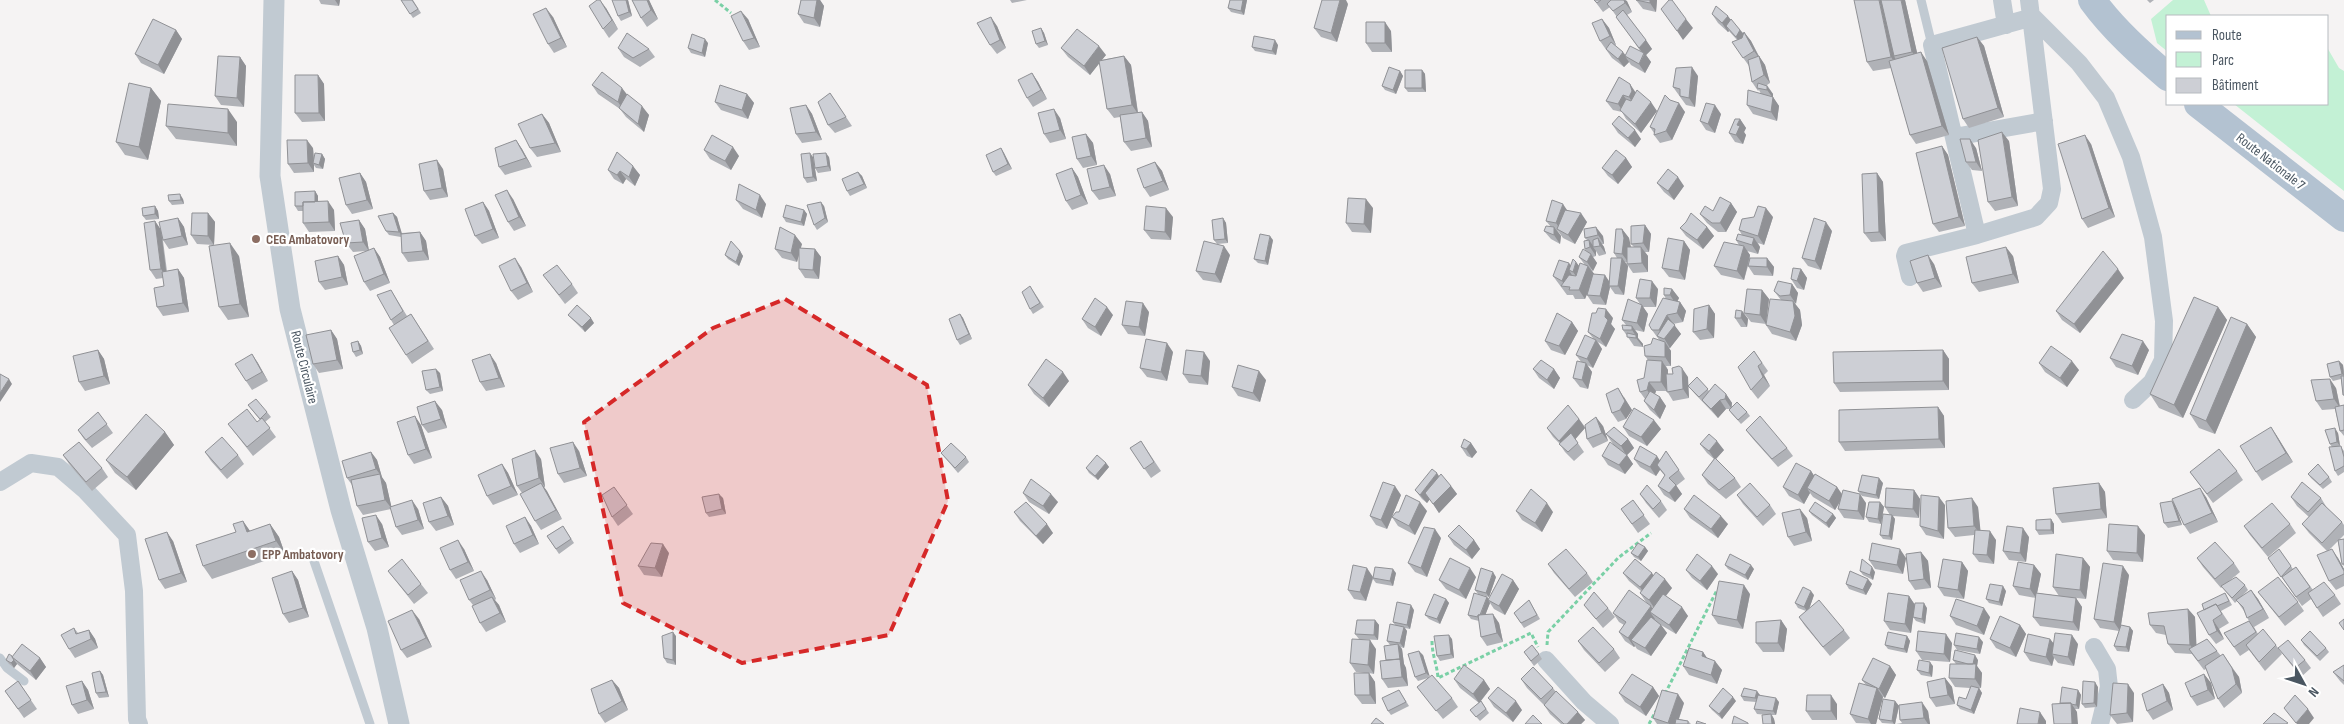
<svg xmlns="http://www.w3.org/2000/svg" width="2344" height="724" viewBox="0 0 2344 724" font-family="'Sofia Sans Condensed',sans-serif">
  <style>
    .green { fill: #c3f1d5 }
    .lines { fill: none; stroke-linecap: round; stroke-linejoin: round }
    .path { stroke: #7ad0a6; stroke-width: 3; stroke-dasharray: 4 2.5; stroke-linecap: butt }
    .service { stroke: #c1cad2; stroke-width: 9 }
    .minor { stroke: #c1cad2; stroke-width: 18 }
    .tertiary { stroke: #c1cad2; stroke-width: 21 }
    .primary { stroke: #b3c2d1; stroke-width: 28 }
    .wall { fill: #b0b2b7 }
    .shaded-wall { fill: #909195 }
    .building { fill: #cdcfd5; stroke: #909195 }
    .marked { fill: #d62828; fill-opacity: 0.2; stroke: #d62828; stroke-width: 4; stroke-dasharray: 10 6; stroke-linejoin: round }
    .education-dot { fill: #8d6e63; stroke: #fff; stroke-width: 2 }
    .labels { text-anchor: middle; stroke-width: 4.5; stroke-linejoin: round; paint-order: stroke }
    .street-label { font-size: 14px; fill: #4a5661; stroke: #fff }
    .education-label { font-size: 14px; font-weight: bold; fill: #785e54; stroke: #fff; text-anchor: start }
  </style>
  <rect width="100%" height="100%" fill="#f5f3f3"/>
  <!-- green -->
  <path class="green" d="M 2173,0 L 2204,0 L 2211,16 L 2168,16 L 2168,52 L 2157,43 L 2151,19 Z
    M 2328,49 L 2339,68 L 2344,71 L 2344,191 L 2234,104 L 2328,104 Z"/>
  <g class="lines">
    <!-- path -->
    <path class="path" d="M 715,0 L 731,13
      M 1432,641 C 1432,655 1437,664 1438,678 L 1531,633 L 1538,647
      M 1547,645 L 1548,632 L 1618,558 L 1651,533
      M 1665,694 L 1717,590
      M 1649,724 L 1656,711"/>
    <!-- service -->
    <path class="service" d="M 1921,0 L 1932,45
      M 314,561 L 370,724
      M 0,658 L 7,668 L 24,681"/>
    <!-- minor -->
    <path class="minor" d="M 2002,0 L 2006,25
      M 2029,0 L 2052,189 L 2049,203 L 2036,217 L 1977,235 L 1932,45 L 2033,17
      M 2033,17 L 2079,63 L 2106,98 L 2131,157 L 2153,237 L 2164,321 L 2163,360 L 2152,382 L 2133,400
      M 1954,137 L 2044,121
      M 1910,277 L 1905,256 L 1906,253 L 1977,235
      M 0,482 L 31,463 L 58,467 L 86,491 L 127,535 L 134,591 L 137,719 L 139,724
      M 2094,647 L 2107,669 L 2109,687 L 2100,724
      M 1546,660 L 1584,702 L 1610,724"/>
    <!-- tertiary -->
    <path class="tertiary" d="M 274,0 L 270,176 L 290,309 L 341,510 L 377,628 L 399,724"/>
    <!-- primary -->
    <path class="primary" d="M 2092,0 C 2113,29 2141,54 2168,77
      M 2198,104 L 2344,218"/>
  </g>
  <!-- wall -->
  <path class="wall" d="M 319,0 L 340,0 L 339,6 L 321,4 Z
    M 401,0 L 413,0 L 421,13 L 413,18 Z
    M 628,0 L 632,16 L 621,21 L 618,16 Z
    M 632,0 L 649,0 L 658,19 L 647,27 L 641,18 Z
    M 801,0 L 820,0 L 824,6 L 820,27 L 804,23 L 798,14 Z
    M 1010,0 L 1027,0 L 1012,3 Z
    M 1230,0 L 1247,0 L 1244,15 L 1231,12 L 1228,8 Z
    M 1594,0 L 1626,0 L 1632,12 L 1627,15 L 1652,49 L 1646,55 L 1651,62 L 1645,73 L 1631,65 L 1629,62 L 1624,67 L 1612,58 L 1600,41 L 1602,19 L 1609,28 L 1616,45 L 1615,46 L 1626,55 L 1641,52 L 1610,7 L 1603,12 Z
    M 1636,0 L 1657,0 L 1656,12 L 1643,9 Z
    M 1905,0 L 1917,53 L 1927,61 L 1949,135 L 1916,144 L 1910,135 L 1891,68 L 1873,71 L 1867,62 Z
    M 2147,0 L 2154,0 L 2150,3 Z
    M 1348,4 L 1337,42 L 1321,37 L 1314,28 Z
    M 606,8 L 618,29 L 609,38 L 603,29 Z
    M 1712,14 L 1730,19 L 1744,34 L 1744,32 L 1751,41 L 1759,56 L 1765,65 L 1770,83 L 1767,85 L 1773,94 L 1773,97 L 1779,106 L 1777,121 L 1753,114 L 1747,105 L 1761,94 L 1759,90 L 1758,91 L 1752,82 L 1749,66 L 1732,42 L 1737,40 L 1729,31 L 1728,32 L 1718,23 Z
    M 553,17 L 567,47 L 554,53 L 548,44 Z
    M 748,19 L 760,47 L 749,50 L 743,41 Z
    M 997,26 L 1006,48 L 997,54 L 990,45 Z
    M 1041,28 L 1044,33 L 1048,45 L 1039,48 L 1036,44 Z
    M 176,30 L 182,39 L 164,74 L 141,63 L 135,54 Z
    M 1391,31 L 1392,52 L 1372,52 L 1366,43 Z
    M 1977,37 L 1984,46 L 2004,117 L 1969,128 L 1963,119 Z
    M 708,43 L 705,57 L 691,53 L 688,48 Z
    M 1278,45 L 1276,55 L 1255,51 L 1252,47 Z
    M 618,48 L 649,49 L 655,57 L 640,67 L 624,57 Z
    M 1061,48 L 1106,55 L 1101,60 L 1124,56 L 1131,65 L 1138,112 L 1142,112 L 1148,121 L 1152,147 L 1131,151 L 1124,142 L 1120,117 L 1114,118 L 1107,109 L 1100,62 L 1090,75 L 1068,57 Z
    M 240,57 L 246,66 L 244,107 L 221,105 L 215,96 Z
    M 1422,70 L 1425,74 L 1426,92 L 1408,92 L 1405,88 Z
    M 1400,71 L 1403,76 L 1396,94 L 1385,90 L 1382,86 Z
    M 1032,73 L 1038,82 L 1047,99 L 1033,107 L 1027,98 Z
    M 318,75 L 324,84 L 325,121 L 302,122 L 295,113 Z
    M 1698,76 L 1695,107 L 1686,105 L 1673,87 Z
    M 1619,77 L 1635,93 L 1657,111 L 1641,133 L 1626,119 L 1622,112 L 1613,110 L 1606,101 Z
    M 592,85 L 627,95 L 649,115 L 644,132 L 626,117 L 620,109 L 598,94 Z
    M 151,88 L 161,101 L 148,160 L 125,155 L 116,142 Z
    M 830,93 L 852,126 L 835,133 L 828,125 Z
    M 747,94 L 754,103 L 748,119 L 721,110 L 715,102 Z
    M 1670,100 L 1685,112 L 1672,140 L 1660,143 L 1654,135 L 1654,133 L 1650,127 Z
    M 806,105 L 812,114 L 822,140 L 802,143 L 796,134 Z
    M 542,114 L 549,123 L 561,152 L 537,157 L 530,148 Z
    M 1721,114 L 1715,133 L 1706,130 L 1700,121 Z
    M 1060,118 L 1066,139 L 1050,143 L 1044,134 Z
    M 1740,119 L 1746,128 L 1744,132 L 1746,135 L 1743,144 L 1735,142 L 1729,133 Z
    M 237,122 L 237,146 L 176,139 L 166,126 Z
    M 1612,124 L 1641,139 L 1635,147 L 1618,133 Z
    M 1086,134 L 1093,143 L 1097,165 L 1083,168 L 1077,159 Z
    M 516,140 L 522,149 L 532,167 L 505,175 L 499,167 Z
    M 2009,141 L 2018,206 L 1995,211 L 1988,202 Z
    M 2091,144 L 2115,217 L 2088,228 L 2082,219 Z
    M 1942,146 L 1948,155 L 1965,226 L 1939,232 L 1933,224 Z
    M 313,148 L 314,159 L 322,154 L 325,159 L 323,169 L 316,168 L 314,165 L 314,172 L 294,173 L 288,164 Z
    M 1001,148 L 1004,153 L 1012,169 L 996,176 L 993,172 Z
    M 1976,148 L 1982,171 L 1972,170 L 1966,162 Z
    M 704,150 L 739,156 L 731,170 L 710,159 Z
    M 617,152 L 640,175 L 635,186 L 626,179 L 623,184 L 614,179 L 608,170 Z
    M 813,157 L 817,181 L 807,183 L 804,178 Z
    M 829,157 L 831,171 L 818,173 L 815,168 Z
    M 1626,158 L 1632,167 L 1618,184 L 1608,176 L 1602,168 Z
    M 1155,162 L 1162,171 L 1169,190 L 1150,197 L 1144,188 Z
    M 1072,168 L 1078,177 L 1088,204 L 1072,210 L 1066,201 Z
    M 443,169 L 448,197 L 430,200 L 424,191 Z
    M 858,172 L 862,176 L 867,188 L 850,196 L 847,191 Z
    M 360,173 L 366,182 L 373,209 L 352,214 L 346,205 Z
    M 1877,173 L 1883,182 L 1886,241 L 1871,242 L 1864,233 Z
    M 1110,174 L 1116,196 L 1099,200 L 1092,191 Z
    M 1657,183 L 1684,186 L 1674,200 L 1664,192 Z
    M 315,191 L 318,196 L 318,202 L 334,210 L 335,231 L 309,232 L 303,223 L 303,211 L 298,211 L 295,206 Z
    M 183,199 L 184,204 L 172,205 L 169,201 Z
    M 513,199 L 526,226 L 514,231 L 508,222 Z
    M 736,200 L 766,204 L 762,218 L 743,209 Z
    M 483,202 L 489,211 L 499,238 L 482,244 L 475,236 Z
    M 1731,203 L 1737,212 L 1726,232 L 1718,232 L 1707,223 L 1700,214 L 1713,211 Z
    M 155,206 L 158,211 L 159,219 L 146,220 L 143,216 Z
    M 824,206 L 828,222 L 817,230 L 814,225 Z
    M 1373,208 L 1371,233 L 1352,232 L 1346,223 Z
    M 804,210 L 807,214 L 804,226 L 786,222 L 783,217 Z
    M 1568,211 L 1587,222 L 1575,244 L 1563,238 L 1558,231 L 1557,230 L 1561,236 L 1560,244 L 1551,239 L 1544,231 L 1551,227 L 1546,221 Z
    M 208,213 L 215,222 L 214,245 L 197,244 L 191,235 Z
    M 393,213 L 397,217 L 401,233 L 420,232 L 426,241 L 429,260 L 408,262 L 402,253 L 401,237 L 389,235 L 386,231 Z
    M 1173,217 L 1171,240 L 1151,239 L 1144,230 Z
    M 1773,217 L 1764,245 L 1758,243 L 1760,247 L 1758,254 L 1747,251 L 1750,255 L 1750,258 L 1767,258 L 1774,267 L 1773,276 L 1754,275 L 1748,266 L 1750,259 L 1744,280 L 1721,275 L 1714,266 L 1739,245 L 1736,240 L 1742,235 L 1739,230 Z
    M 178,218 L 184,227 L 188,245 L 169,249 L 163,240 L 162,233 L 167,271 L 178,269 L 184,278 L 189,312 L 163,316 L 157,307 L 164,286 L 163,278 L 156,279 L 150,270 L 155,221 L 161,230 Z
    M 1223,218 L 1226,223 L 1228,243 L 1217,244 L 1214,240 Z
    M 359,220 L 365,229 L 369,251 L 374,248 L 380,257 L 390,283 L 370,291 L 364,282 L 366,251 L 353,252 L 346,243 Z
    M 1645,225 L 1651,234 L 1649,252 L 1645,252 L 1648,256 L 1648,272 L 1633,273 L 1627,264 L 1627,262 L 1625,262 L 1628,266 L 1624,295 L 1615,294 L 1610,287 L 1606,305 L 1593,304 L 1587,295 L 1587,294 L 1585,299 L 1575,299 L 1573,295 L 1567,295 L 1553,276 L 1576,262 L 1579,266 L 1585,265 L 1579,257 L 1587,252 L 1585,249 L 1587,240 L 1585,238 L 1584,229 L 1603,236 L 1604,244 L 1602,244 L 1604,247 L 1606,254 L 1599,256 L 1596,251 L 1596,256 L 1593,257 L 1597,263 L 1593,271 L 1591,269 L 1594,274 L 1609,282 L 1617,258 L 1614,253 L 1622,229 L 1629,238 L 1630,247 L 1634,247 L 1631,244 Z
    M 1707,227 L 1714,236 L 1703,249 L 1686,236 L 1680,228 Z
    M 1832,231 L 1821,270 L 1808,266 L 1802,258 Z
    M 1273,240 L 1268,265 L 1258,263 L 1254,259 Z
    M 1684,241 L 1690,250 L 1685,280 L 1669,277 L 1662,268 Z
    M 802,244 L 800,248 L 815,249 L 821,257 L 819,279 L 805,278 L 799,269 L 799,254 L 797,262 L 782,258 L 775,249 Z
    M 740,251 L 743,256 L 739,266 L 728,259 L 725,255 Z
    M 1230,255 L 1221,283 L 1203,280 L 1196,271 Z
    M 239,256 L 249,317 L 228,320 L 219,307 Z
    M 338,256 L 344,265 L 348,285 L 325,290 L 319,282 Z
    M 2013,256 L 2019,283 L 1979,292 L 1972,283 Z
    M 1934,264 L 1942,287 L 1923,292 L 1917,283 Z
    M 521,267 L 533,292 L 518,300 L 511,291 Z
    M 1801,269 L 1807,278 L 1804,290 L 1797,288 L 1791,279 Z
    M 543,275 L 572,284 L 578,293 L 565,304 Z
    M 2124,278 L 2080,333 L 2062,320 L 2056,311 Z
    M 1792,284 L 1798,293 L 1795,304 L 1800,310 L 1802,325 L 1796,341 L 1772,334 L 1766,325 L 1781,300 L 1774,291 Z
    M 1030,286 L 1044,307 L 1033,314 L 1030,309 Z
    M 1658,289 L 1656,307 L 1643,307 L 1648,314 L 1644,332 L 1635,330 L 1638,334 L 1638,338 L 1643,344 L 1643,347 L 1634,346 L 1623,330 L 1626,325 L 1622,320 L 1640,304 L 1636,298 Z
    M 1672,289 L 1679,298 L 1677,302 L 1680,302 L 1686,311 L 1683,322 L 1673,324 L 1681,334 L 1670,348 L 1669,348 L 1671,351 L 1671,366 L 1666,366 L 1668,370 L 1668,374 L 1688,377 L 1688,386 L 1697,377 L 1709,391 L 1726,394 L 1732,403 L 1732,407 L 1747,412 L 1750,416 L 1741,424 L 1732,414 L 1729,410 L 1730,409 L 1726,409 L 1718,418 L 1695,394 L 1688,386 L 1689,398 L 1673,401 L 1667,391 L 1656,391 L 1655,394 L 1660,397 L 1666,406 L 1660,419 L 1650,410 L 1644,401 L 1645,399 L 1640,392 L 1644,378 L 1648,360 L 1645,356 L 1651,344 L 1660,341 L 1652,330 L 1666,299 L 1664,295 Z
    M 391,290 L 407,316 L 411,314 L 434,349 L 412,364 L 406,355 L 394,325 L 391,320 Z
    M 1762,290 L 1769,299 L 1766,324 L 1751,322 L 1744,313 Z
    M 1709,305 L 1715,314 L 1714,338 L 1700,340 L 1693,332 Z
    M 2218,307 L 2227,320 L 2183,418 L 2159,408 L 2150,394 Z
    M 1742,311 L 1748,319 L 1747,327 L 1741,327 L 1735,318 Z
    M 1149,312 L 1145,336 L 1128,334 L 1122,325 Z
    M 960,314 L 963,318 L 972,339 L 960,345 L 957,340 Z
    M 568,315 L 594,323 L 585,332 Z
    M 1113,315 L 1101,336 L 1088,328 L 1082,319 Z
    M 1613,318 L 1611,324 L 1615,329 L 1606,347 L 1598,342 L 1602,349 L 1593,368 L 1587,365 L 1592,372 L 1588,389 L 1580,387 L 1573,378 L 1582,363 L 1576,355 L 1593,338 L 1588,332 Z
    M 1572,322 L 1578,331 L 1565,355 L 1551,350 L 1545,341 Z
    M 2247,324 L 2256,337 L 2215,434 L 2199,428 L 2190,414 Z
    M 331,330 L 337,339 L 343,369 L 319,373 L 313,364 Z
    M 358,341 L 361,346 L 363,354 L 356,357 L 353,352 Z
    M 98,350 L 104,359 L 110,384 L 85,391 L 79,382 Z
    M 1943,350 L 1949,359 L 1949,390 L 1840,392 L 1834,383 Z
    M 2149,350 L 2138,375 L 2116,367 L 2110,358 Z
    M 1754,351 L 1768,371 L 1764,375 L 1770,386 L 1758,399 L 1751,390 Z
    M 1173,352 L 1167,381 L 1147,377 L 1140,368 Z
    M 252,354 L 268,381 L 252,390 L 246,381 Z
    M 1210,361 L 1208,385 L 1189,383 L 1183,374 Z
    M 2339,361 L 2343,365 L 2344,371 L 2344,396 L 2343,395 L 2341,379 L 2333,381 L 2330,377 Z
    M 496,363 L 505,387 L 486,391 L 480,382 Z
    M 2039,363 L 2079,370 L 2067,387 L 2045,372 Z
    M 1533,369 L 1554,369 L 1560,378 L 1554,389 L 1539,378 Z
    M 440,373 L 443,391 L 430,394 L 426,390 Z
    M 1266,380 L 1260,402 L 1238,396 L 1232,387 Z
    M 1069,381 L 1049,407 L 1034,394 L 1028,385 Z
    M 2336,388 L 2340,406 L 2344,405 L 2344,436 L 2340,431 L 2335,409 L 2322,410 L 2316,401 Z
    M 1624,397 L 1632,410 L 1626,419 L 1618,422 L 1612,413 Z
    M 248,405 L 267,412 L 271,417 L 265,422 L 276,437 L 253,456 L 228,424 L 257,422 L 260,420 Z
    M 1938,407 L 1944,416 L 1945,448 L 1845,451 L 1839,442 Z
    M 442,410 L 447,428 L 428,433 L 422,425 Z
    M 98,412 L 113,433 L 92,448 L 84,439 L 78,430 Z
    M 1579,419 L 1585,427 L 1603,426 L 1608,441 L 1593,448 L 1587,439 L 1585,428 L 1575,439 L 1584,452 L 1574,461 L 1565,452 L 1559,443 L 1553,437 L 1547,428 Z
    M 421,425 L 432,458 L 414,464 L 408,455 Z
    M 1623,427 L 1661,429 L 1647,446 L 1629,436 Z
    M 2271,427 L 2293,462 L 2262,481 L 2256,472 Z
    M 1746,430 L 1787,448 L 1793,456 L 1778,467 L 1753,439 Z
    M 165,432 L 174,445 L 136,490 L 115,473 L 106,460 Z
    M 2338,433 L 2340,446 L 2344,451 L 2344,472 L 2338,476 L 2335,471 L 2332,447 L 2330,444 Z
    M 1606,434 L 1628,439 L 1634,448 L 1627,455 L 1633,464 L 1625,474 L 1608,465 L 1602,456 L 1613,444 Z
    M 1141,441 L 1161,471 L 1151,478 L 1130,448 Z
    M 1471,443 L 1477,452 L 1472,458 L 1467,456 L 1461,447 Z
    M 1700,444 L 1724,450 L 1716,459 L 1735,478 L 1741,487 L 1726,499 L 1708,484 L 1702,475 L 1714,459 L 1707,453 Z
    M 579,451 L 587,476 L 564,483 L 558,474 Z
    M 1666,451 L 1685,479 L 1676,486 L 1682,494 L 1675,502 L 1664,495 L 1658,486 L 1665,476 L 1660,470 L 1656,476 L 1640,467 L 1634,459 L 1660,461 Z
    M 205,452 L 238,455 L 244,464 L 227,479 L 211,461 Z
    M 371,452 L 377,460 L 382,478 L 386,483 L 391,506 L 418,509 L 424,529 L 402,535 L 396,527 L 391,509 L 363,515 L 357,506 L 352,485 L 347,478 Z
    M 941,453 L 966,457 L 969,462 L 958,473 Z
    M 63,455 L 102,468 L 108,477 L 92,491 L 69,464 Z
    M 541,459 L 545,487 L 544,487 L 562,519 L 541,530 L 535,521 L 522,493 L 517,486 Z
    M 1106,463 L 1109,467 L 1098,480 L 1089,473 L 1086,468 Z
    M 502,464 L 508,473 L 518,495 L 493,505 L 487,496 Z
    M 1811,471 L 1814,476 L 1837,487 L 1842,494 L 1866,503 L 1864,520 L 1844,518 L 1838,509 L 1840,502 L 1835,510 L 1813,497 L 1810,493 L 1804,504 L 1789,496 L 1783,487 Z
    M 2237,471 L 2243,480 L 2213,503 L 2190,472 Z
    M 2308,474 L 2329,477 L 2332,482 L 2323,489 L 2311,478 Z
    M 1439,476 L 1451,486 L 1457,494 L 1439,513 L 1430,499 L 1427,503 L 1422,499 L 1415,490 Z
    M 1883,483 L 1879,499 L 1862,496 L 1858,491 Z
    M 2099,483 L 2105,492 L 2107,518 L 2062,523 L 2056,514 Z
    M 614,487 L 633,514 L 618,526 L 612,517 Z
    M 1914,490 L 1920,499 L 1919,518 L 1893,516 L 1895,519 L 1892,540 L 1883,539 L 1880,535 L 1890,515 L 1885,507 Z
    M 1023,493 L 1058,502 L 1049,514 L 1029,502 Z
    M 1640,494 L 1661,501 L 1667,510 L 1659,518 L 1646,503 Z
    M 1401,495 L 1392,516 L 1427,511 L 1415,535 L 1398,526 L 1392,517 L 1387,529 L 1376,525 L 1370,516 Z
    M 1737,495 L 1770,505 L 1776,514 L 1763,526 L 1743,504 Z
    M 441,497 L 448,506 L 454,525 L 436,531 L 429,522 Z
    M 2206,497 L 2218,522 L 2190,534 L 2184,525 L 2176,507 L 2182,525 L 2168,528 L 2164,523 L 2174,504 Z
    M 2291,497 L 2321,498 L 2327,508 L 2342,522 L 2344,525 L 2344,535 L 2339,540 L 2344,539 L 2344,566 L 2342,564 L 2338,541 L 2328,551 L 2338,558 L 2344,569 L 2344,586 L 2336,590 L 2329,581 L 2327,551 L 2309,533 L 2302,524 L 2309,517 L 2297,506 Z
    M 723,498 L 726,514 L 709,517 L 706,513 Z
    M 1633,500 L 1650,524 L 1638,533 L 1621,509 Z
    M 1880,502 L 1884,507 L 1881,524 L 1869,522 L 1866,517 Z
    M 1945,505 L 1944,539 L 1926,535 L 1920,526 Z
    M 1978,507 L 1980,530 L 1996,540 L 1994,564 L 1979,562 L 1973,554 L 1974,535 L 1955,537 L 1948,528 Z
    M 1684,509 L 1728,524 L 1718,538 L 1690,518 Z
    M 1516,511 L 1553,512 L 1542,532 L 1522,520 Z
    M 1809,511 L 1833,514 L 1836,518 L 1829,528 L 1812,515 Z
    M 1014,512 L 1053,533 L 1043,544 L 1020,521 Z
    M 525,517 L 531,526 L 539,544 L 520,553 L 514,544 Z
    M 1807,518 L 1812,541 L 1794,546 L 1788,537 Z
    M 2051,519 L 2054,524 L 2054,534 L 2039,535 L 2036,530 Z
    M 243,521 L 250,531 L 270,524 L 279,537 L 285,554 L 212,579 L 203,566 L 236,532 Z
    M 382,524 L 389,547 L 375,551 L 368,542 Z
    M 2290,524 L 2296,533 L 2268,557 L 2250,535 L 2244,526 Z
    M 563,526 L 574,543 L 559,554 L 547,536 Z
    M 2145,535 L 2143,562 L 2113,560 L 2107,551 Z
    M 1448,536 L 1474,540 L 1480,549 L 1472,559 L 1454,545 Z
    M 2029,537 L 2026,562 L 2009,560 L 2003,551 Z
    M 1441,538 L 1427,577 L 1415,572 L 1408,563 Z
    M 173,541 L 187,582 L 165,589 L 159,580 Z
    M 1645,547 L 1648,551 L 1641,561 L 1634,557 L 1631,553 Z
    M 464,549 L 474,571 L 456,579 L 450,570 Z
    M 2279,549 L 2293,569 L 2296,567 L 2313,590 L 2335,595 L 2341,604 L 2323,617 L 2311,599 L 2302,606 L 2268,558 Z
    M 1921,552 L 1928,561 L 1931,588 L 1915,590 L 1909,581 L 1906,558 L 1903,574 L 1875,569 L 1869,560 L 1906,558 Z
    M 669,553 L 662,577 L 644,575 L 638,566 Z
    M 2083,558 L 2090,567 L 2086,599 L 2059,596 L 2053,587 Z
    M 2197,558 L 2234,563 L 2240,572 L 2228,582 L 2245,585 L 2248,590 L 2239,599 L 2251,590 L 2258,599 L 2269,618 L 2254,627 L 2258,634 L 2276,645 L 2282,654 L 2265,671 L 2249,650 L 2240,656 L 2224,633 L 2249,621 L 2244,611 L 2237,601 L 2235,603 L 2222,587 L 2221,588 L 2203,567 Z
    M 1962,562 L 1968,571 L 1964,599 L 1944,596 L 1938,587 Z
    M 1548,564 L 1587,573 L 1593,582 L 1575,597 L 1554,573 Z
    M 1725,565 L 1754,569 L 1748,580 L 1728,569 Z
    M 2034,565 L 2041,574 L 2037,593 L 2076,598 L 2082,607 L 2079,631 L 2040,626 L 2033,617 L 2036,598 L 2019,595 L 2013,586 Z
    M 1686,570 L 1718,574 L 1707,590 L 1692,578 Z
    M 292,571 L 298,580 L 309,617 L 289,623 L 283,614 Z
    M 388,571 L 421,584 L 428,593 L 414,604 Z
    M 1860,571 L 1875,572 L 1873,580 L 1863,575 Z
    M 1396,573 L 1393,586 L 1376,583 L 1373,579 L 1366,601 L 1354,599 L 1348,590 L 1373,577 Z
    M 1623,573 L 1653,575 L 1672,588 L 1666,596 L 1688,616 L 1676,634 L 1661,625 L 1667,633 L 1651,656 L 1637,649 L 1635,646 L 1634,647 L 1625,641 L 1619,632 L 1624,625 L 1619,622 L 1613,613 L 1652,609 L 1653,608 L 1646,602 L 1640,593 L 1641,591 L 1629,581 Z
    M 2129,575 L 2121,625 L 2130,627 L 2133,631 L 2129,652 L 2117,651 L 2114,646 L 2119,631 L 2100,628 L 2094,619 Z
    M 1476,577 L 1466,599 L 1446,589 L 1439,580 Z
    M 1496,577 L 1489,597 L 1478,594 L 1487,597 L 1489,599 L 1513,580 L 1519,589 L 1505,615 L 1494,609 L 1490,603 L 1485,615 L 1499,623 L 1503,642 L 1487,646 L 1481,637 L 1479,621 L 1471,619 L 1468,615 L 1478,594 L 1475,590 Z
    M 487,580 L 496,599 L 495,600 L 499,605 L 506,622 L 486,632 L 480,623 L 473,605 L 469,600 Z
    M 1846,584 L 1872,584 L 1866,595 L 1849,589 Z
    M 2006,591 L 2002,606 L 1989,603 L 1986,599 Z
    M 2258,592 L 2298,602 L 2304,611 L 2285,626 Z
    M 2225,593 L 2232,605 L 2221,611 L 2229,623 L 2219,629 L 2224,639 L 2216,644 L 2209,635 L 2204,610 Z
    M 1750,594 L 1743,629 L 1718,624 L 1712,615 Z
    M 1814,595 L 1809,609 L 1844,630 L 1850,638 L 1830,656 L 1805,626 L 1799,617 L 1806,611 L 1798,608 L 1795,603 Z
    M 1909,596 L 1915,605 L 1927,608 L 1925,624 L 1916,621 L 1913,617 L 1911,633 L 1890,630 L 1884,621 Z
    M 1446,599 L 1449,603 L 1440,624 L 1429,619 L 1425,615 Z
    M 1529,600 L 1540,619 L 1524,628 L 1514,613 Z
    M 1584,605 L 1608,608 L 1615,617 L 1603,628 Z
    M 2188,609 L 2195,617 L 2196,645 L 2217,651 L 2221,656 L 2223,654 L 2239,677 L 2242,693 L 2224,708 L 2218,699 L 2206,669 L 2204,670 L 2192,654 L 2175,653 L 2168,644 L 2166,635 L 2156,633 L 2150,625 Z
    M 1414,610 L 1410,629 L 1405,628 L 1407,631 L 1404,648 L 1400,647 L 1402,649 L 1404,664 L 1406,668 L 1408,686 L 1388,688 L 1382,679 L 1390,645 L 1387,641 L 1395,625 L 1393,622 Z
    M 1950,616 L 1990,617 L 1984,635 L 1956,625 Z
    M 419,619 L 432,647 L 407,658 L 401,650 Z
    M 1375,620 L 1379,625 L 1378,640 L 1359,639 L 1355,634 Z
    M 1781,620 L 1787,629 L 1784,652 L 1763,652 L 1756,643 Z
    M 2020,625 L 2026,634 L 2016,657 L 1996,648 L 1990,639 Z
    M 74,628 L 78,633 L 89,630 L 95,639 L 98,648 L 75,658 L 69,649 Z
    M 676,636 L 676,665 L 667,663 L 664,658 Z
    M 1907,636 L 1910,641 L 1907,653 L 1888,649 L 1885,645 Z
    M 1452,639 L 1454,658 L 1440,661 L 1437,656 Z
    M 2050,639 L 2054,644 L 2078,644 L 2074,666 L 2058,663 L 2054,658 L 2052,666 L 2030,661 L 2024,652 Z
    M 2301,640 L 2326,648 L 2329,652 L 2320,661 L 2304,645 Z
    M 1578,641 L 1614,649 L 1620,658 L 1605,672 L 1584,650 Z
    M 1983,642 L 1980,654 L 1957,650 L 1954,645 Z
    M 1952,643 L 1950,662 L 1922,660 L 1916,651 Z
    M 2278,648 L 2305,660 L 2311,668 L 2301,677 L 2285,657 Z
    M 1376,649 L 1374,674 L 1369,673 L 1375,682 L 1376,704 L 1362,704 L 1355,695 L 1364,673 L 1356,672 L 1350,663 Z
    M 1524,652 L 1539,654 L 1542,659 L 1534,666 Z
    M 1703,652 L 1707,658 L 1722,670 L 1717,684 L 1689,675 L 1683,666 Z
    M 1423,655 L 1429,677 L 1452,698 L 1458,707 L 1443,719 L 1417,687 L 1428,678 L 1418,681 L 1415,677 Z
    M 12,656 L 40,658 L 46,667 L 36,680 L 17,664 L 14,668 L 9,664 L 6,660 Z
    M 1953,660 L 1978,660 L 1977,666 L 1982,673 L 1981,688 L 1979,688 L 1982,693 L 1974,714 L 1960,709 L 1957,705 L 1966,699 L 1970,688 L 1955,687 L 1949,678 L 1956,664 Z
    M 2344,665 L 2344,685 L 2340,681 L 2333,672 Z
    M 1890,666 L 1896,675 L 1885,698 L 1882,696 L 1883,697 L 1876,724 L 1856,723 L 1850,714 L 1866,685 L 1862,680 Z
    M 1933,666 L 1932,677 L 1921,675 L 1917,670 Z
    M 100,671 L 103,675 L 109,697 L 99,698 L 96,693 Z
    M 2204,674 L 2211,683 L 2215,699 L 2197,706 L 2191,697 Z
    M 1945,678 L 1952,687 L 1955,704 L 1936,707 L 1930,698 Z
    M 1454,679 L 1484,680 L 1490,689 L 1481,701 L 1489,713 L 1480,721 L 1470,710 L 1479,703 L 1460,688 Z
    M 1521,679 L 1553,688 L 1556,692 L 1585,720 L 1581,724 L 1561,724 L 1550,714 L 1544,705 L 1527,688 Z
    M 612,680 L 619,688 L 628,710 L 605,723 L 599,714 Z
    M 18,681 L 37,709 L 24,718 L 5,691 Z
    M 82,681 L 88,690 L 94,709 L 78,714 L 72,705 Z
    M 2163,684 L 2169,693 L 2173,710 L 2153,720 L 2147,711 Z
    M 1653,687 L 1659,696 L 1646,716 L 1625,702 L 1619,693 Z
    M 2098,687 L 2097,707 L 2085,708 L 2082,704 Z
    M 1399,690 L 1409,706 L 1391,715 L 1388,711 Z
    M 2078,690 L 2081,695 L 2079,709 L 2075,709 L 2077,712 L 2061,704 Z
    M 2134,693 L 2133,722 L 2117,724 L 2110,715 Z
    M 1741,696 L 1760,696 L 1779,702 L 1776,715 L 1772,715 L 1774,719 L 1775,724 L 1763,724 L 1767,715 L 1757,714 L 1754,709 L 1756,702 L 1744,701 Z
    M 1488,698 L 1522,710 L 1513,722 L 1494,707 Z
    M 1736,701 L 1722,719 L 1712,710 L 1709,706 Z
    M 1895,701 L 1899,706 L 1895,724 L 1882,723 L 1879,719 Z
    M 1684,703 L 1679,719 L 1688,721 L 1691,724 L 1657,724 L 1653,718 Z
    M 1837,704 L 1837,720 L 1812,720 L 1806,711 Z
    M 1928,711 L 1930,724 L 1896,724 L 1902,723 L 1900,720 Z"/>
  <!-- shaded-wall -->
  <path class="shaded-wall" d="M 335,0 L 340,0 L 339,6 Z
    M 600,0 L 606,8 L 618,29 L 612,20 Z
    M 626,0 L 628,0 L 632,16 L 629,12 Z
    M 647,0 L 649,0 L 658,19 L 651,10 Z
    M 817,0 L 820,0 L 824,6 L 820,27 L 814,18 Z
    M 1243,0 L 1247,0 L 1244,15 L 1241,11 Z
    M 1340,0 L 1346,0 L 1348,4 L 1337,42 L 1331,33 Z
    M 1624,0 L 1627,1 L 1632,12 L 1625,3 Z
    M 1650,0 L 1657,0 L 1656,12 L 1650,3 Z
    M 1879,0 L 1883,0 L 1894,56 L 1895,58 L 1897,66 L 1891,57 Z
    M 1901,0 L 1905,0 L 1919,61 L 1912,52 Z
    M 546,8 L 553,17 L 567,47 L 561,38 Z
    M 741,11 L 748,19 L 760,47 L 754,38 Z
    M 1728,16 L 1734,24 L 1726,26 L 1729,31 L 1728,32 L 1722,23 Z
    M 991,17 L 997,26 L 1006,48 L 1000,40 Z
    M 1602,19 L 1609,28 L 1616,45 L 1610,36 Z
    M 1686,19 L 1693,28 L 1683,40 L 1677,31 Z
    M 1385,22 L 1391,31 L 1392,52 L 1385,43 Z
    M 1041,28 L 1044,33 L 1048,45 L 1045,41 Z
    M 176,30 L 182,39 L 164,74 L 158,65 Z
    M 1740,30 L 1747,38 L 1742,46 L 1736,37 Z
    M 1744,32 L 1751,41 L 1759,57 L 1759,56 L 1765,65 L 1770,83 L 1764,75 L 1759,58 L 1754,51 Z
    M 1977,37 L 1984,46 L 2004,117 L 1998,108 Z
    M 705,39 L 708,43 L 705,57 L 702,53 Z
    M 1275,40 L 1278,45 L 1276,55 L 1272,51 Z
    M 1646,40 L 1652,49 L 1646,55 L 1651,62 L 1645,73 L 1639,64 L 1644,55 L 1639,48 Z
    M 1099,46 L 1106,55 L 1090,75 L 1084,66 Z
    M 1623,52 L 1627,58 L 1625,56 L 1629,62 L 1624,67 L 1618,59 Z
    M 1921,52 L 1927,61 L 1949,135 L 1942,126 Z
    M 1124,56 L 1131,65 L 1138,114 L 1132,105 Z
    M 240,57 L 246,66 L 244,107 L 237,98 Z
    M 1692,67 L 1698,76 L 1695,107 L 1689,98 Z
    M 1422,70 L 1425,74 L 1426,92 L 1422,88 Z
    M 1400,71 L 1403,76 L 1396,94 L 1393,90 Z
    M 1032,73 L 1038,82 L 1047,99 L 1041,90 Z
    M 318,75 L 324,84 L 325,121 L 319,113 Z
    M 1630,84 L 1636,93 L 1635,106 L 1629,97 Z
    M 1767,86 L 1773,94 L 1773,97 L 1779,106 L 1777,121 L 1771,112 L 1773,98 L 1767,90 Z
    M 151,88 L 161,101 L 148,160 L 139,147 Z
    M 622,88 L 629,97 L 624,111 L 618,102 Z
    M 747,94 L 754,103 L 748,119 L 742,110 Z
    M 1623,95 L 1630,104 L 1624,113 L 1618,104 Z
    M 1651,102 L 1657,111 L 1641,133 L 1635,124 Z
    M 1679,103 L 1685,112 L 1672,140 L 1666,131 Z
    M 806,105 L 812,114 L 822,140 L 816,132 Z
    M 1715,105 L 1721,114 L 1715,133 L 1708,124 Z
    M 642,106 L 649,115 L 644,132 L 638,124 Z
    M 228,109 L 237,122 L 237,146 L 228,133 Z
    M 1054,109 L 1060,118 L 1066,139 L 1060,130 Z
    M 1142,112 L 1148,121 L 1152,147 L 1146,138 Z
    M 542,114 L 549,123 L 561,152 L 555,143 Z
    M 1740,119 L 1746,128 L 1744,132 L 1746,135 L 1743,144 L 1736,135 L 1737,125 Z
    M 1635,130 L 1641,139 L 1635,147 L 1628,138 Z
    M 2002,132 L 2009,141 L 2018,206 L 2012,197 Z
    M 1086,134 L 1093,143 L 1097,165 L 1091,156 Z
    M 2085,135 L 2091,144 L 2115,217 L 2109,208 Z
    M 1970,139 L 1976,148 L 1982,171 L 1976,162 Z
    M 307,140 L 313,148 L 314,163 L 313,163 L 314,165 L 314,172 L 308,163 Z
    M 516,140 L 522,149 L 532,167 L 526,158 Z
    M 1942,146 L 1948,155 L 1965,226 L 1959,217 Z
    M 733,147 L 739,156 L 731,170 L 725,161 Z
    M 1001,148 L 1004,153 L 1012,169 L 1008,164 Z
    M 810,153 L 813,157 L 817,181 L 813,177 Z
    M 826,153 L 829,157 L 831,171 L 828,166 Z
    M 322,154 L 325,159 L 323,169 L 319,165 Z
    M 1626,158 L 1632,167 L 1618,184 L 1612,175 Z
    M 437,160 L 443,169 L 448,197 L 442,188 Z
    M 1155,162 L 1162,171 L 1169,190 L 1163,181 Z
    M 1104,165 L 1110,174 L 1116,196 L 1110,187 Z
    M 633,166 L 640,175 L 635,186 L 629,177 Z
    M 1072,168 L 1078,177 L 1088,204 L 1081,195 Z
    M 620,171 L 626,179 L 623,184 L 617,175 Z
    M 858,172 L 862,176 L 867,188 L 864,184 Z
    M 360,173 L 366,182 L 373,209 L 367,200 Z
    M 1877,173 L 1883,182 L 1886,241 L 1879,232 Z
    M 1678,177 L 1684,186 L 1674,200 L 1668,191 Z
    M 507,190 L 513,199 L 526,226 L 519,217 Z
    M 315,191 L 318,196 L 318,210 L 315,206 Z
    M 180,194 L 183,199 L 184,204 L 181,200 Z
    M 760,195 L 766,204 L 762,218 L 756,210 Z
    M 1366,199 L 1373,208 L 1371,233 L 1364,224 Z
    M 328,201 L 334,210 L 335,231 L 329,222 Z
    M 483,202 L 489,211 L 499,238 L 493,229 Z
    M 821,202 L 824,206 L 828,222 L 825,218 Z
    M 1731,203 L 1737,212 L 1726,232 L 1720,223 Z
    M 1563,204 L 1569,213 L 1562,232 L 1556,223 Z
    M 155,206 L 158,211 L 159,219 L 155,214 Z
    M 1166,208 L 1173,217 L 1171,240 L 1165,232 Z
    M 1766,208 L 1773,217 L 1764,245 L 1758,236 Z
    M 804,210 L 807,214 L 804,226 L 801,222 Z
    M 208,213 L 215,222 L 214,245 L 208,236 Z
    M 393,213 L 397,217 L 403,237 L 399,232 Z
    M 1581,213 L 1587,222 L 1575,244 L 1568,235 Z
    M 178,218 L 184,227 L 188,245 L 182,236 Z
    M 1223,218 L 1226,223 L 1228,243 L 1225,239 Z
    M 359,220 L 365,229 L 369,251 L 363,242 Z
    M 155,221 L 161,230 L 167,278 L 161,269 Z
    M 1826,222 L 1832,231 L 1821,270 L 1815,261 Z
    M 1645,225 L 1651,234 L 1649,252 L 1643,243 Z
    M 1554,227 L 1561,236 L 1560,244 L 1554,235 Z
    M 1596,227 L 1603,236 L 1604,244 L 1598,235 Z
    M 1707,227 L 1714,236 L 1703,249 L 1697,240 Z
    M 1622,229 L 1629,238 L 1631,247 L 1629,263 L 1622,254 Z
    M 420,232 L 426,241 L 429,260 L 423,251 Z
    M 795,235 L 802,244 L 797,262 L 791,253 Z
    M 1270,236 L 1273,240 L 1268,265 L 1265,261 Z
    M 1598,238 L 1604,247 L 1606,254 L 1600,246 Z
    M 1754,238 L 1760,247 L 1758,254 L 1752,245 Z
    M 1589,240 L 1594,247 L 1593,247 L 1596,251 L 1596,256 L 1590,247 Z
    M 1684,241 L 1690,250 L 1685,280 L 1679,271 Z
    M 230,243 L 239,256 L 249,317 L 240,304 Z
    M 1224,246 L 1230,255 L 1221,283 L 1215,274 Z
    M 1744,246 L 1750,255 L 1744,280 L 1737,271 Z
    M 1641,247 L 1648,256 L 1648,272 L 1642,263 Z
    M 2006,247 L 2013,256 L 2019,283 L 2013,274 Z
    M 374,248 L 380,257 L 390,283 L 384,274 Z
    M 815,249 L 821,257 L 819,279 L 813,270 Z
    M 740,251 L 743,256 L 739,266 L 736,262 Z
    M 1591,254 L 1597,263 L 1593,271 L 1587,262 Z
    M 1928,255 L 1934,264 L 1942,287 L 1935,278 Z
    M 338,256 L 344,265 L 348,285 L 342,277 Z
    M 515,258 L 521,267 L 533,292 L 527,283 Z
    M 1622,258 L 1628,266 L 1624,295 L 1618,286 Z
    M 1767,258 L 1774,267 L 1773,276 L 1767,267 Z
    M 1576,262 L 1583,271 L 1579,280 L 1573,272 L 1569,270 L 1573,277 L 1565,286 L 1562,281 L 1569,263 L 1574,270 Z
    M 1588,266 L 1595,275 L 1585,299 L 1579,290 Z
    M 178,269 L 184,278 L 189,312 L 183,303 Z
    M 1801,269 L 1807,278 L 1804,290 L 1797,281 Z
    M 2118,269 L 2124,278 L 2080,333 L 2074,324 Z
    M 1605,275 L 1611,284 L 1609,286 L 1610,287 L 1606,305 L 1600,296 Z
    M 1652,281 L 1658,289 L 1656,307 L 1650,298 Z
    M 1792,284 L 1798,293 L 1796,304 L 1790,295 Z
    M 1672,289 L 1679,298 L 1676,304 L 1670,295 Z
    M 1762,290 L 1769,299 L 1766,324 L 1760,315 Z
    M 1793,301 L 1800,310 L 1802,325 L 1796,341 L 1790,332 Z
    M 1680,302 L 1686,311 L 1683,322 L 1677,313 Z
    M 1143,303 L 1149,312 L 1145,336 L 1139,327 Z
    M 1642,305 L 1648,314 L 1644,332 L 1637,323 Z
    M 1709,305 L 1715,314 L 1714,338 L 1707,329 Z
    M 1107,307 L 1113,315 L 1101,336 L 1095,327 Z
    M 2218,307 L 2227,320 L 2183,418 L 2174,405 Z
    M 1606,309 L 1613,318 L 1611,324 L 1615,329 L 1606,347 L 1600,339 Z
    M 1742,311 L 1748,319 L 1747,327 L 1741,318 Z
    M 960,314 L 963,318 L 972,339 L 969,334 Z
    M 1667,315 L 1681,334 L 1670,348 L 1659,330 Z
    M 591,318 L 594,323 L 585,332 L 582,327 Z
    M 1572,322 L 1578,331 L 1565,355 L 1559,346 Z
    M 2247,324 L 2256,337 L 2215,434 L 2206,421 Z
    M 1632,326 L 1638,334 L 1638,338 L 1643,344 L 1643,347 L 1636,338 L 1636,336 L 1632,330 Z
    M 331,330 L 337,339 L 343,369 L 337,360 Z
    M 1596,340 L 1602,349 L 1593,368 L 1587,359 Z
    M 358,341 L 361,346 L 363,354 L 360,350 Z
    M 2143,341 L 2149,350 L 2138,375 L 2132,366 Z
    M 1665,342 L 1671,351 L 1671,366 L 1665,357 Z
    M 1167,343 L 1173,352 L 1167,381 L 1161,372 Z
    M 98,350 L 104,359 L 110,384 L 104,376 Z
    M 1943,350 L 1949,359 L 1949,390 L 1943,381 Z
    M 1204,352 L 1210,361 L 1208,385 L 1201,376 Z
    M 252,354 L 258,363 L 268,381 L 262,372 Z
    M 490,354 L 496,363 L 505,387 L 499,378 Z
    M 1662,361 L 1668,370 L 1667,391 L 1661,382 Z
    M 2072,361 L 2079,370 L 2067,387 L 2060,378 Z
    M 2339,361 L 2343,365 L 2344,376 L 2342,374 Z
    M 1586,363 L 1592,372 L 1588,389 L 1582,380 Z
    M 1758,366 L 1764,375 L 1770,386 L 1763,377 Z
    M 1682,368 L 1688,377 L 1689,398 L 1683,389 Z
    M 436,369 L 440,373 L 443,391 L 440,387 Z
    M 1554,369 L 1560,378 L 1554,389 L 1547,380 Z
    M 1259,371 L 1266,380 L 1260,402 L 1253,393 Z
    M 1063,372 L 1069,381 L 1049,407 L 1043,398 Z
    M 9,379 L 12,384 L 0,402 L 0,393 Z
    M 2330,379 L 2336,388 L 2340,408 L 2334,399 Z
    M 1649,382 L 1656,391 L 1653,399 L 1647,390 Z
    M 1618,388 L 1632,410 L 1626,419 L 1620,410 Z
    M 1726,394 L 1732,403 L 1731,408 L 1725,399 Z
    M 1660,397 L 1666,406 L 1660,419 L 1654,410 Z
    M 1720,400 L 1726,409 L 1718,418 L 1711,409 Z
    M 435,401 L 442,410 L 447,428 L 441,419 Z
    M 1938,407 L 1944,416 L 1945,448 L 1939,439 Z
    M 415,416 L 421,425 L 432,458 L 426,449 Z
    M 1596,417 L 1603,426 L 1608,441 L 1602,433 Z
    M 1579,419 L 1585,428 L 1566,450 L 1559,441 Z
    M 1654,420 L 1661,429 L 1647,446 L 1641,437 Z
    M 2271,427 L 2277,436 L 2293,462 L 2286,453 Z
    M 2335,428 L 2338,433 L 2340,446 L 2337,442 Z
    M 165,432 L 174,445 L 136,490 L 127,477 Z
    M 1628,439 L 1634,448 L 1627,455 L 1633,464 L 1625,474 L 1619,465 L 1626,455 L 1621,446 Z
    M 1717,441 L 1724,450 L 1715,460 L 1709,451 Z
    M 573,442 L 579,451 L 587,476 L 580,468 Z
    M 1471,443 L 1477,452 L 1472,458 L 1466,449 Z
    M 535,450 L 541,459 L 545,487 L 539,478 Z
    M 371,452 L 377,460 L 382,477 L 376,469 Z
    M 1657,456 L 1663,465 L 1656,476 L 1650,467 Z
    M 1106,463 L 1109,467 L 1098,480 L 1095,476 Z
    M 502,464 L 508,473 L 518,495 L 511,486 Z
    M 1811,471 L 1817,480 L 1807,488 L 1810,493 L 1804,504 L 1798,495 Z
    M 1437,473 L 1443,482 L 1427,503 L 1420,495 Z
    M 380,474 L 386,483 L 392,509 L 385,500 Z
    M 1879,478 L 1883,483 L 1879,499 L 1876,495 Z
    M 541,483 L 547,491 L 562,519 L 556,510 Z
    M 2099,483 L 2105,492 L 2107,518 L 2101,509 Z
    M 1676,485 L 1682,494 L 1675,502 L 1669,493 Z
    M 1395,486 L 1401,495 L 1387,529 L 1381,520 Z
    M 1451,486 L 1457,494 L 1439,513 L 1433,504 Z
    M 1837,487 L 1843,496 L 1835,510 L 1829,501 Z
    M 2200,488 L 2206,497 L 2218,522 L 2212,513 Z
    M 1914,490 L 1920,499 L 1919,518 L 1913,509 Z
    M 719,494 L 723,498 L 726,514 L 722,509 Z
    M 1051,494 L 1058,502 L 1049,514 L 1043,506 Z
    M 1860,494 L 1866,503 L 1864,520 L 1858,511 Z
    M 441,497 L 448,506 L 454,525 L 448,516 Z
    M 1939,497 L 1945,505 L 1944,539 L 1938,531 Z
    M 1972,498 L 1978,507 L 1981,535 L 1974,526 Z
    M 412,500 L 418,509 L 424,529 L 418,520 Z
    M 2172,501 L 2175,505 L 2182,525 L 2179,521 Z
    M 1420,502 L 1427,511 L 1415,535 L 1409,526 Z
    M 1880,502 L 1884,507 L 1881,524 L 1878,519 Z
    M 1547,503 L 1553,512 L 1542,532 L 1535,523 Z
    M 1800,509 L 1807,518 L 1812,541 L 1806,532 Z
    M 1833,514 L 1836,518 L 1829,528 L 1826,523 Z
    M 376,515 L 382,524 L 389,547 L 382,538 Z
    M 1892,515 L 1895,519 L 1892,540 L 1889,536 Z
    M 1721,516 L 1728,524 L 1718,538 L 1711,529 Z
    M 525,517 L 531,526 L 539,544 L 533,535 Z
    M 2051,519 L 2054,524 L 2054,534 L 2051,530 Z
    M 243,521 L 252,534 L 247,532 Z
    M 270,524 L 279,537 L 285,554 L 276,541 Z
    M 1047,524 L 1053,533 L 1043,544 L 1036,536 Z
    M 2138,526 L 2145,535 L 2143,562 L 2137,553 Z
    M 2023,528 L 2029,537 L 2026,562 L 2020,553 Z
    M 1435,529 L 1441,538 L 1427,577 L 1421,568 Z
    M 1990,531 L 1996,540 L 1994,564 L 1987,555 Z
    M 167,532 L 173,541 L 187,582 L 181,573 Z
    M 458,540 L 464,549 L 474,571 L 468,562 Z
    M 1474,540 L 1480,549 L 1472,559 L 1466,550 Z
    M 663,544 L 669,553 L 662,577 L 655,568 Z
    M 1645,547 L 1648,551 L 1641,561 L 1638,557 Z
    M 1900,549 L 1906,558 L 1903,574 L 1897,565 Z
    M 2332,549 L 2338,558 L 2344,569 L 2344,571 Z
    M 1921,552 L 1928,561 L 1931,588 L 1924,579 Z
    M 2083,558 L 2090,567 L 2086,599 L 2080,590 Z
    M 1962,562 L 1968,571 L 1964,599 L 1958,590 Z
    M 1751,565 L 1754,569 L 1748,580 L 1745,575 Z
    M 2034,565 L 2041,574 L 2036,598 L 2030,589 Z
    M 1712,566 L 1718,574 L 1707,590 L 1700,581 Z
    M 2123,566 L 2129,575 L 2120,631 L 2114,622 Z
    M 1872,567 L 1875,572 L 1873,580 L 1870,575 Z
    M 1367,568 L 1373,577 L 1366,601 L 1360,592 Z
    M 1470,568 L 1476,577 L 1466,599 L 1459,590 Z
    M 1393,569 L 1396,573 L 1393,586 L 1390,581 Z
    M 292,571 L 298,580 L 309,617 L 303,608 Z
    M 481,571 L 487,580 L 496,599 L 490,590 Z
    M 1493,572 L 1496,577 L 1489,597 L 1486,593 Z
    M 1652,573 L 1658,582 L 1646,596 L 1640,587 Z
    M 1665,579 L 1672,588 L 1655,609 L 1649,600 Z
    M 1868,579 L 1872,584 L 1866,595 L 1863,590 Z
    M 1513,580 L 1519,589 L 1505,615 L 1499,606 Z
    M 1744,585 L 1750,594 L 1743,629 L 1737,620 Z
    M 2003,586 L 2006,591 L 2002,606 L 1999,602 Z
    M 2251,590 L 2258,599 L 2269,618 L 2263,609 Z
    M 1811,591 L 1814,595 L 1808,612 L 1804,607 Z
    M 1909,596 L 1915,605 L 1911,633 L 1905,624 Z
    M 492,597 L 499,605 L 506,622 L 500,613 Z
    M 1487,597 L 1490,601 L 1488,600 L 1490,603 L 1483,621 L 1480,617 Z
    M 2076,598 L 2082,607 L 2079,631 L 2073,622 Z
    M 1446,599 L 1449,603 L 1440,624 L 1437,619 Z
    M 1924,603 L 1927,608 L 1925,624 L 1922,619 Z
    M 1411,605 L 1414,610 L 1410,629 L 1407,625 Z
    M 1651,606 L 1657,615 L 1650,612 L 1655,619 L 1637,643 L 1631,640 L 1635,646 L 1634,647 L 1628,638 Z
    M 1682,607 L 1688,616 L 1676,634 L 1669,625 Z
    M 1984,608 L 1990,617 L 1984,635 L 1977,626 Z
    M 2188,609 L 2195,617 L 2197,654 L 2190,645 Z
    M 412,610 L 419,619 L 432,647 L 426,638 Z
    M 1493,614 L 1499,623 L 1503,642 L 1497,633 Z
    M 1375,620 L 1379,625 L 1378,640 L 1374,635 Z
    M 1781,620 L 1787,629 L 1784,652 L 1778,643 Z
    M 2213,620 L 2219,629 L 2224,639 L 2217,631 Z
    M 1661,625 L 1667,633 L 1651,656 L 1645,648 Z
    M 2020,625 L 2026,634 L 2016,657 L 2010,648 Z
    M 1404,627 L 1407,631 L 1404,648 L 1400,643 Z
    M 2130,627 L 2133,631 L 2129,652 L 2126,647 Z
    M 89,630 L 95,639 L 98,648 L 91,639 Z
    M 673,632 L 676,636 L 676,665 L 673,660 Z
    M 1946,634 L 1952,643 L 1950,662 L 1944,654 Z
    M 1449,635 L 1452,639 L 1454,658 L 1451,654 Z
    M 2072,635 L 2078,644 L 2074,666 L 2068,657 Z
    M 1907,636 L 1910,641 L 1907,653 L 1904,649 Z
    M 1979,637 L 1983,642 L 1980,654 L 1977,649 Z
    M 2050,639 L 2057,648 L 2052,654 L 2054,658 L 2052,666 L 2046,657 Z
    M 1370,640 L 1376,649 L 1374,674 L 1368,665 Z
    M 1398,644 L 1402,649 L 1404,664 L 1406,668 L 1408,686 L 1402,677 Z
    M 1419,651 L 1423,655 L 1430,677 L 1426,673 Z
    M 1703,652 L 1709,661 L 1702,656 Z
    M 1975,655 L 1978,660 L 1977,666 L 1982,673 L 1981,688 L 1975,679 L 1972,665 Z
    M 40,658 L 46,667 L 36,680 L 30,671 Z
    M 14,660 L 17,664 L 14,668 L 11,663 Z
    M 1715,661 L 1722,670 L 1717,684 L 1711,675 Z
    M 1930,662 L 1933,666 L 1932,677 L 1929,673 Z
    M 1890,666 L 1896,675 L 1885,698 L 1879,689 Z
    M 2232,668 L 2239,677 L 2242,693 L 2236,684 Z
    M 100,671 L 103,675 L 109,697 L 106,692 Z
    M 1369,673 L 1375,682 L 1376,704 L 1370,695 Z
    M 2204,674 L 2211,683 L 2215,699 L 2208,690 Z
    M 1945,678 L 1952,687 L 1955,704 L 1948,695 Z
    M 612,680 L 619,688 L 628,710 L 622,701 Z
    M 1484,680 L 1490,689 L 1479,703 L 1473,694 Z
    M 82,681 L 88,690 L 94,709 L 87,700 Z
    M 2095,682 L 2098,687 L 2097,707 L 2094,703 Z
    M 2128,684 L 2134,693 L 2133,722 L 2127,713 Z
    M 2163,684 L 2169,693 L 2173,710 L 2167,701 Z
    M 1653,687 L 1659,696 L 1646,716 L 1640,707 Z
    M 1877,688 L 1883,697 L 1876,724 L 1871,724 L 1868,719 Z
    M 1979,688 L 1982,693 L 1974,714 L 1971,710 Z
    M 2078,690 L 2081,695 L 2079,709 L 2076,705 Z
    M 1757,691 L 1760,695 L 1758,702 L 1755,698 Z
    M 1678,694 L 1684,703 L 1677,724 L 1669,724 L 1668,723 Z
    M 1831,695 L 1837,704 L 1837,720 L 1831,711 Z
    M 1733,697 L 1736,701 L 1722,719 L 1719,714 Z
    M 1776,698 L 1779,702 L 1776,715 L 1773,711 Z
    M 1516,701 L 1522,710 L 1513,722 L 1506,713 Z
    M 1895,701 L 1899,706 L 1895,724 L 1894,724 L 1892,721 Z
    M 1922,702 L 1928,711 L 1930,724 L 1928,724 L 1924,718 Z
    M 2071,703 L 2077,712 L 2078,724 L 2072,724 Z
    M 2308,709 L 2314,718 L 2309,724 L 2297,724 L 2296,723 Z
    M 1578,712 L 1585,720 L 1581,724 L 1567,724 Z
    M 2040,712 L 2046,721 L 2046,724 L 2038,724 Z
    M 1771,714 L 1774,719 L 1775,724 L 1772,724 Z"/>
  <!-- building -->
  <path class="building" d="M 401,0 L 412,0 L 418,9 L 410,14 Z
    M 597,0 L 600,0 L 612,20 L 603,29 L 589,6 Z
    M 612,0 L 626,0 L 629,12 L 618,16 Z
    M 632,0 L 647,0 L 651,10 L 641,18 Z
    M 801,0 L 817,0 L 814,18 L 798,14 Z
    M 1230,0 L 1243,0 L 1241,11 L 1228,8 Z
    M 1322,0 L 1340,0 L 1331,33 L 1314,28 Z
    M 1594,0 L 1601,0 L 1597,3 Z
    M 1611,0 L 1624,0 L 1625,3 L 1613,11 L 1607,4 Z
    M 1636,0 L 1650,0 L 1650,3 Z
    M 1669,0 L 1672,0 L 1686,19 L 1677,31 L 1661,9 Z
    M 1854,0 L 1879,0 L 1891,57 L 1867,62 Z
    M 1881,0 L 1901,0 L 1912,52 L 1894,56 Z
    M 1716,6 L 1728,16 L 1722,23 L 1712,14 Z
    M 546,8 L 561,38 L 548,44 L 533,14 Z
    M 1623,10 L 1646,40 L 1639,48 L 1616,17 Z
    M 741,11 L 754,38 L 743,41 L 731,16 Z
    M 991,17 L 1000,40 L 990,45 L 977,23 Z
    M 153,19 L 176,30 L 158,65 L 135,54 Z
    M 1602,19 L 1610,36 L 1600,41 L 1592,23 Z
    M 1731,19 L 1740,30 L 1736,37 L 1726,26 Z
    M 1366,22 L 1385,22 L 1385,43 L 1366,43 Z
    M 1041,28 L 1045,41 L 1036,44 L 1032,31 Z
    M 1077,29 L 1099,46 L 1084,66 L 1061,48 Z
    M 1744,32 L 1754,51 L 1743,58 L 1732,42 L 1742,38 Z
    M 627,33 L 649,49 L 633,58 L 618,48 Z
    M 692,34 L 705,39 L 702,53 L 688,48 Z
    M 1254,36 L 1275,40 L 1272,51 L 1252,47 Z
    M 1977,37 L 1998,108 L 1963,119 L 1942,48 Z
    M 1611,42 L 1623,52 L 1618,59 L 1606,49 Z
    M 1630,46 L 1644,53 L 1639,64 L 1625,56 Z
    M 1921,52 L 1942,126 L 1910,135 L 1889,61 Z
    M 218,56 L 240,57 L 237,98 L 215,96 Z
    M 1124,56 L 1132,105 L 1107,109 L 1099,61 Z
    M 1759,56 L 1764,75 L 1752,82 L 1748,60 Z
    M 1389,67 L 1400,71 L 1393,90 L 1382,86 Z
    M 1692,67 L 1689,98 L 1680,96 L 1680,89 L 1673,87 L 1676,68 Z
    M 1405,70 L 1422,70 L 1422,88 L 1405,88 Z
    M 602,72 L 622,88 L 618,102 L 592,85 Z
    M 1032,73 L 1041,90 L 1027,98 L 1018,80 Z
    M 295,75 L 318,75 L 319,113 L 295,113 Z
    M 1619,77 L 1630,84 L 1632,91 L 1629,97 L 1623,95 L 1618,104 L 1606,101 Z
    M 129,83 L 151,88 L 139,147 L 116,142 Z
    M 1758,83 L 1767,86 L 1767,90 L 1757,88 Z
    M 720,85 L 747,94 L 742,110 L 715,102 Z
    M 1637,90 L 1651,102 L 1635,124 L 1620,110 L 1626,99 L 1631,101 Z
    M 1748,90 L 1773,97 L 1771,112 L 1747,105 Z
    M 830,93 L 846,117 L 828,125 L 818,102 Z
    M 627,94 L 642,106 L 638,124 L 619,108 Z
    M 1665,95 L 1670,100 L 1679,103 L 1666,131 L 1654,135 L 1655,129 L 1650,127 Z
    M 1706,103 L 1715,105 L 1708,124 L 1700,121 Z
    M 168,104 L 228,109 L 228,133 L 166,126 Z
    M 806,105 L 816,132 L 796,134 L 790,108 Z
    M 1054,109 L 1060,130 L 1044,134 L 1038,113 Z
    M 1142,112 L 1146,138 L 1124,142 L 1120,115 Z
    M 542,114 L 555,143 L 530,148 L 518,124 Z
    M 1619,116 L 1635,130 L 1628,138 L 1612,124 Z
    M 1735,119 L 1740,119 L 1737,125 L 1740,126 L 1736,135 L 1729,133 Z
    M 2002,132 L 2012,197 L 1988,202 L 1978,140 Z
    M 1086,134 L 1091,156 L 1077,159 L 1072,137 Z
    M 712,135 L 733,147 L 725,161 L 704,150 Z
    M 2085,135 L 2109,208 L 2082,219 L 2058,144 Z
    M 1960,139 L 1970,139 L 1976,162 L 1966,162 Z
    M 287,140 L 307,140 L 308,163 L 288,164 Z
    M 516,140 L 526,158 L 499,167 L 495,148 Z
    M 1942,146 L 1959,217 L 1933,224 L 1916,153 Z
    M 1001,148 L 1008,164 L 993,172 L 986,155 Z
    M 1616,150 L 1626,158 L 1612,175 L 1602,168 Z
    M 617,152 L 633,166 L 629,177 L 620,171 L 617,175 L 608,170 Z
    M 315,153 L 322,154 L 319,165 L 313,163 Z
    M 810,153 L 813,177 L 804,178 L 801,154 Z
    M 826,153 L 828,166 L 815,168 L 813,154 Z
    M 437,160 L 442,188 L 424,191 L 419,164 Z
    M 1155,162 L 1163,181 L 1144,188 L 1137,169 Z
    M 1104,165 L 1110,187 L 1092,191 L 1087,169 Z
    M 1072,168 L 1081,195 L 1066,201 L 1056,174 Z
    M 1668,169 L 1678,177 L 1668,191 L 1657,183 Z
    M 858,172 L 864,184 L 847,191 L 842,179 Z
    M 360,173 L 367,200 L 346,205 L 339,178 Z
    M 1877,173 L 1879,232 L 1864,233 L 1862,174 Z
    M 739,184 L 760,195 L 756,210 L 736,200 Z
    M 507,190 L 519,217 L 508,222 L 495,195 Z
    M 315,191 L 315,202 L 303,202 L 303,206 L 295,206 L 295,192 Z
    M 180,194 L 181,200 L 169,201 L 168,195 Z
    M 1720,197 L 1731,203 L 1720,223 L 1712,223 L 1700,214 L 1705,206 L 1713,211 Z
    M 1348,198 L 1366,199 L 1364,224 L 1346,223 Z
    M 1552,200 L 1563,204 L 1556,223 L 1546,221 Z
    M 328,201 L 329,222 L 303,223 L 303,202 Z
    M 483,202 L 493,229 L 475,236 L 465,209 Z
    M 821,202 L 825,218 L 814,225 L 807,205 Z
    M 786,205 L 804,210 L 801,222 L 783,217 Z
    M 155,206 L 155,214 L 143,216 L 142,208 Z
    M 1146,206 L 1166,208 L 1165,232 L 1144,230 Z
    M 1758,206 L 1766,208 L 1758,236 L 1739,230 L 1742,219 L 1754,217 Z
    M 1565,210 L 1581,213 L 1568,235 L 1557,229 Z
    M 192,213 L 208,213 L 208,236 L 191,235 Z
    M 393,213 L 399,232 L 386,231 L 378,216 Z
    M 1691,213 L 1707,227 L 1697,240 L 1680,228 L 1686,222 Z
    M 178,218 L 182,236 L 163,240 L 159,222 Z
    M 1223,218 L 1225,239 L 1214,240 L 1212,220 Z
    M 1814,218 L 1826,222 L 1815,261 L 1802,258 Z
    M 359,220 L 363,242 L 346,243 L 340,223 Z
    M 155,221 L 161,269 L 150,270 L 144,223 Z
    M 1645,225 L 1643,243 L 1631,244 L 1631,226 Z
    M 1546,226 L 1554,227 L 1554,235 L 1544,231 Z
    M 780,227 L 795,235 L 791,253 L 775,249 Z
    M 1596,227 L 1598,235 L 1585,238 L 1584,229 Z
    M 1616,229 L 1622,229 L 1624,238 L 1622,254 L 1614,253 Z
    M 420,232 L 423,251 L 402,253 L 401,234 Z
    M 1260,234 L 1270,236 L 1265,261 L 1254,259 Z
    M 1738,234 L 1754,238 L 1752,245 L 1736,240 Z
    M 1598,238 L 1600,246 L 1593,247 L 1593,240 Z
    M 1668,238 L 1684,241 L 1679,271 L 1662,268 Z
    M 1589,240 L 1590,247 L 1585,249 L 1584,241 Z
    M 731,241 L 740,251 L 736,262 L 725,255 Z
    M 1204,241 L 1224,246 L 1215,274 L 1196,271 Z
    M 1724,242 L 1744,246 L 1737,271 L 1714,266 Z
    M 230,243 L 240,304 L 219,307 L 209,246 Z
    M 1627,247 L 1641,247 L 1642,263 L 1627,264 Z
    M 2006,247 L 2013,274 L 1972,283 L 1966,257 Z
    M 374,248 L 384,274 L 364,282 L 354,256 Z
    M 799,248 L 815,249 L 813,270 L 799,269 Z
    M 1583,249 L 1591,254 L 1587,262 L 1579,257 Z
    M 2103,251 L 2118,269 L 2074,324 L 2056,311 Z
    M 1928,255 L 1935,278 L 1917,283 L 1910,261 Z
    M 338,256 L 342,277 L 319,282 L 315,261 Z
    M 515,258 L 527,283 L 511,291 L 499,266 Z
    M 1611,258 L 1622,258 L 1618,286 L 1609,286 Z
    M 1750,258 L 1767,258 L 1767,267 L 1748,266 Z
    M 1573,259 L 1576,262 L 1573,272 L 1569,270 Z
    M 1559,260 L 1569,263 L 1562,281 L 1553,276 Z
    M 1580,263 L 1588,266 L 1579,290 L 1569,290 L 1570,287 L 1561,286 L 1569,275 L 1576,276 Z
    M 557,265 L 572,284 L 559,295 L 543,275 Z
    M 1793,268 L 1801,269 L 1797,281 L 1791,279 Z
    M 178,269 L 183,303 L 157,307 L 154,288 L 164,286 L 162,272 Z
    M 1593,274 L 1605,275 L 1600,296 L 1587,295 Z
    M 1640,279 L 1652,281 L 1650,298 L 1636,298 Z
    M 1778,281 L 1792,284 L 1790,295 L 1780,296 L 1774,291 Z
    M 1030,286 L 1040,303 L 1030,309 L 1022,292 Z
    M 1664,288 L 1672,289 L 1670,295 L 1664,295 Z
    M 1747,289 L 1762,290 L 1760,315 L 1744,313 Z
    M 391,290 L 403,311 L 391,320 L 377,295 Z
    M 2194,297 L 2218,307 L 2174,405 L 2150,394 Z
    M 1095,298 L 1107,307 L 1095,327 L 1082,319 Z
    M 1663,298 L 1680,302 L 1677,313 L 1667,315 L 1659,330 L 1652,330 L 1649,325 Z
    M 1628,299 L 1642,305 L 1637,323 L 1622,320 Z
    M 1770,299 L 1793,301 L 1795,316 L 1790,332 L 1766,325 Z
    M 1126,301 L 1143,303 L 1139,327 L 1122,325 Z
    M 577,305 L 591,318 L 582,327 L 568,315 Z
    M 1709,305 L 1707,329 L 1693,332 L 1694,309 Z
    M 1598,308 L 1606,309 L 1605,317 L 1608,320 L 1600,339 L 1588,332 L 1592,313 L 1596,313 Z
    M 1736,310 L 1742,311 L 1741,318 L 1735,318 Z
    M 1557,313 L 1572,322 L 1559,346 L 1545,341 Z
    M 411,314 L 428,341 L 406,355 L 389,328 Z
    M 960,314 L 969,334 L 957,340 L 949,319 Z
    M 2231,317 L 2247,324 L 2206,421 L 2190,414 Z
    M 1668,319 L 1675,325 L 1664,339 L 1657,336 Z
    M 1622,325 L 1632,326 L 1632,330 L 1623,330 Z
    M 331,330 L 337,360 L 313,364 L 306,335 Z
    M 1627,333 L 1636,335 L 1636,338 L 1627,337 Z
    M 2122,334 L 2143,341 L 2132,366 L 2110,358 Z
    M 1585,335 L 1596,340 L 1587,359 L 1576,355 Z
    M 1653,338 L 1665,342 L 1665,357 L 1645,356 L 1644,346 L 1651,344 Z
    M 1146,339 L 1167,343 L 1161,372 L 1140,368 Z
    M 358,341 L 360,350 L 353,352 L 351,343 Z
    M 2051,346 L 2072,361 L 2060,378 L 2039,363 Z
    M 98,350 L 104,376 L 79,382 L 73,356 Z
    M 1186,350 L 1204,352 L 1201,376 L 1183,374 Z
    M 1943,350 L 1943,381 L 1834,383 L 1833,352 Z
    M 1754,351 L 1762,363 L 1758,366 L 1763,377 L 1751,390 L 1738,367 Z
    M 252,354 L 262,372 L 246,381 L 235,364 Z
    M 490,354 L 499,378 L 480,382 L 472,360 Z
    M 1046,359 L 1063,372 L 1043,398 L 1028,385 Z
    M 1541,360 L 1554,369 L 1547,380 L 1533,369 Z
    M 1647,360 L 1662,361 L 1661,382 L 1649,382 L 1647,390 L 1640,392 L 1637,380 L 1644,378 Z
    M 1577,361 L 1586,363 L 1582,380 L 1573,378 Z
    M 2339,361 L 2342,374 L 2330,377 L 2327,364 Z
    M 1238,365 L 1259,371 L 1253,393 L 1232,387 Z
    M 1679,366 L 1682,368 L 1683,389 L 1667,392 L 1666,374 L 1673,374 L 1672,368 Z
    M 436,369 L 440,387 L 426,390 L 422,371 Z
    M 0,374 L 9,379 L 0,393 Z
    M 2341,376 L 2344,376 L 2344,395 L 2343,395 Z
    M 1697,377 L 1708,389 L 1699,397 L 1688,386 Z
    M 2330,379 L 2334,399 L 2316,401 L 2311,380 Z
    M 1715,384 L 1726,394 L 1725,399 L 1720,400 L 1711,409 L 1702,400 Z
    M 1618,388 L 1625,401 L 1620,410 L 1612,413 L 1606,394 Z
    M 1650,391 L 1660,397 L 1654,410 L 1644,401 Z
    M 256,399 L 267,412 L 260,419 L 248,405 Z
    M 435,401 L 441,419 L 422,425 L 417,407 Z
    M 1737,402 L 1747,412 L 1738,420 L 1729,410 Z
    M 1568,405 L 1579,419 L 1559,441 L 1547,428 Z
    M 2344,405 L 2344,430 L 2340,431 L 2335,407 Z
    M 1938,407 L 1939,439 L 1839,442 L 1839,410 Z
    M 1634,408 L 1654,420 L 1641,437 L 1623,427 Z
    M 247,409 L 257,422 L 262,418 L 270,428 L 247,447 L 228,424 Z
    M 98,412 L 107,424 L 86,440 L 78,430 Z
    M 146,414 L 165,432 L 127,477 L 106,460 Z
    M 415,416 L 426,449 L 408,455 L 397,422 Z
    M 1760,416 L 1787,448 L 1772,459 L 1746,430 Z
    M 1596,417 L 1602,433 L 1587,439 L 1585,425 Z
    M 1614,427 L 1628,439 L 1621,446 L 1606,434 Z
    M 2271,427 L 2286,453 L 2256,472 L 2240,446 Z
    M 2335,428 L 2337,442 L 2330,444 L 2325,430 Z
    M 1571,433 L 1578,443 L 1568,452 L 1559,444 Z
    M 1709,434 L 1717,441 L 1709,451 L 1700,444 Z
    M 222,437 L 238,455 L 221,470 L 205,452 Z
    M 1464,439 L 1471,443 L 1466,449 L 1461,447 Z
    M 1141,441 L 1154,462 L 1144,469 L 1130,448 Z
    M 79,442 L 102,468 L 86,482 L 63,455 Z
    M 573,442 L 580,468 L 558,474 L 550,448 Z
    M 1610,442 L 1627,455 L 1619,465 L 1602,456 Z
    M 951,443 L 966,457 L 955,468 L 941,453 Z
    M 1640,446 L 1657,456 L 1650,467 L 1634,459 Z
    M 2341,446 L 2344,457 L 2344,466 L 2335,471 L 2329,447 Z
    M 2219,449 L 2237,471 L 2207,494 L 2190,472 Z
    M 535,450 L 539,478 L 517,486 L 512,459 Z
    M 1666,451 L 1679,470 L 1669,478 L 1676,485 L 1669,493 L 1658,486 L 1665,475 L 1657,465 Z
    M 371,452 L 376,469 L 347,478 L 342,461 Z
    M 1097,455 L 1106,463 L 1095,476 L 1086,468 Z
    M 1715,458 L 1735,478 L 1719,490 L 1702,475 Z
    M 1796,463 L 1811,471 L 1798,495 L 1783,487 Z
    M 502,464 L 511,486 L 487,496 L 478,475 Z
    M 2318,464 L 2329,477 L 2320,485 L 2308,474 Z
    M 1432,469 L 1437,473 L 1420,495 L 1415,490 Z
    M 380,474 L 385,500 L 357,506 L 351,480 Z
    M 1441,474 L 1451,486 L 1433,504 L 1425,493 Z
    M 1815,474 L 1837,487 L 1829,501 L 1807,488 Z
    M 1862,475 L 1879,478 L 1876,495 L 1858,491 Z
    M 1031,479 L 1051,494 L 1043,506 L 1023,493 Z
    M 1383,482 L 1395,486 L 1381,520 L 1370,516 Z
    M 2302,482 L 2321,498 L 2308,512 L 2291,497 Z
    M 541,483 L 556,510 L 535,521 L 520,494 Z
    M 1750,483 L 1770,505 L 1757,517 L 1737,495 Z
    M 2099,483 L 2101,509 L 2056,514 L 2053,488 Z
    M 1647,485 L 1661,501 L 1653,509 L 1640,494 Z
    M 614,487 L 627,505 L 612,517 L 602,495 Z
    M 1886,488 L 1914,490 L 1913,509 L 1885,507 Z
    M 2200,488 L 2212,513 L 2184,525 L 2172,499 Z
    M 1531,489 L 1547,503 L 1535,523 L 1516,511 Z
    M 1843,490 L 1860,494 L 1858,511 L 1838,509 Z
    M 719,494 L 722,509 L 706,513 L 702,497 Z
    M 1406,495 L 1420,502 L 1409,526 L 1392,517 L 1396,512 L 1399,512 Z
    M 1694,495 L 1721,516 L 1711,529 L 1684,509 Z
    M 1921,495 L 1939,497 L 1938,531 L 1920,526 Z
    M 441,497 L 448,516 L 429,522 L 423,503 Z
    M 1972,498 L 1974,526 L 1948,528 L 1946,501 Z
    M 412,500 L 418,520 L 396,527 L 390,507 Z
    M 1633,500 L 1644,515 L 1632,524 L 1621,509 Z
    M 2172,501 L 2179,521 L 2164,523 L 2160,503 Z
    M 1026,502 L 1047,524 L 1036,536 L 1014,512 Z
    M 1815,502 L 1833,514 L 1826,523 L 1809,511 Z
    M 1869,502 L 1880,502 L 1878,519 L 1866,517 Z
    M 2272,503 L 2290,524 L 2262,548 L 2244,526 Z
    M 2322,503 L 2342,522 L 2322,543 L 2302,524 Z
    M 1800,509 L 1806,532 L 1788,537 L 1782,513 Z
    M 1883,514 L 1892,515 L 1889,536 L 1880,535 Z
    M 376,515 L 382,538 L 368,542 L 362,518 Z
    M 525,517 L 533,535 L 514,544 L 506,526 Z
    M 2051,519 L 2051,530 L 2036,530 L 2036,520 Z
    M 243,521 L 247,532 L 270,524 L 276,541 L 203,566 L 196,545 L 236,532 L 233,524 Z
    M 2109,524 L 2138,526 L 2137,553 L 2107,551 Z
    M 1459,525 L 1474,540 L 1466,550 L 1448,536 Z
    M 563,526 L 571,539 L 556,549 L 547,536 Z
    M 2007,526 L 2023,528 L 2020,553 L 2003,551 Z
    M 1424,527 L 1435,529 L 1421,568 L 1408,563 Z
    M 1975,530 L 1990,531 L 1987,555 L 1973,554 Z
    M 167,532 L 181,573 L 159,580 L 145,539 Z
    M 2344,539 L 2344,564 L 2342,564 L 2338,540 Z
    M 458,540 L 468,562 L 450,570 L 440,548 Z
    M 2215,542 L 2234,563 L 2215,579 L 2197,558 Z
    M 651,543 L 663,544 L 655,568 L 638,566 Z
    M 1638,543 L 1645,547 L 1638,557 L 1631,553 Z
    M 1872,543 L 1900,549 L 1897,565 L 1869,560 Z
    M 1566,549 L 1587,573 L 1569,589 L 1548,564 Z
    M 2279,549 L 2291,566 L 2281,577 L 2268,558 Z
    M 2332,549 L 2344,571 L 2344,574 L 2329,581 L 2317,555 Z
    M 1921,552 L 1924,579 L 1909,581 L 1906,554 Z
    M 1697,554 L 1712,566 L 1700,581 L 1686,570 Z
    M 1730,554 L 1751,565 L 1745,575 L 1725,565 Z
    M 2056,554 L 2083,558 L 2080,590 L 2053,587 Z
    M 1450,558 L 1470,568 L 1459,590 L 1439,580 Z
    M 402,559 L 421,584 L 408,595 L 388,571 Z
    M 1635,559 L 1652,573 L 1640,587 L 1623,573 Z
    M 1862,559 L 1872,567 L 1870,575 L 1860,571 Z
    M 1943,559 L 1962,562 L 1958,590 L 1938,587 Z
    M 2018,562 L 2034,565 L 2030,589 L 2013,586 Z
    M 2103,563 L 2123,566 L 2114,622 L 2094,619 Z
    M 1353,565 L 1367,568 L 1360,592 L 1348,590 Z
    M 1375,567 L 1393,569 L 1390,581 L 1373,578 Z
    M 2296,567 L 2310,587 L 2296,597 L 2282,577 Z
    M 1481,568 L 1493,572 L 1486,593 L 1475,590 Z
    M 292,571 L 303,608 L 283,614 L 272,578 Z
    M 481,571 L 490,590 L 469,600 L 460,580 Z
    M 1850,571 L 1868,579 L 1863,590 L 1846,584 Z
    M 1656,572 L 1665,579 L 1649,600 L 1640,593 Z
    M 1502,574 L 1513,580 L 1499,606 L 1488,600 Z
    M 2236,577 L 2245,585 L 2232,598 L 2221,586 Z
    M 2278,577 L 2298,602 L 2279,617 L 2258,592 Z
    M 1719,581 L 1744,585 L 1737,620 L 1712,615 Z
    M 2324,582 L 2335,595 L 2317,608 L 2308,593 Z
    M 1990,584 L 2003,586 L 1999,602 L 1986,599 Z
    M 1803,587 L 1811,591 L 1804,607 L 1795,603 Z
    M 1629,590 L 1651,606 L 1628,638 L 1619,632 L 1626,622 L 1613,613 Z
    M 2251,590 L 2263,609 L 2247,618 L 2243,607 L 2236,600 Z
    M 1594,592 L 1608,608 L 1596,619 L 1584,605 Z
    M 1474,593 L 1487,597 L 1480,615 L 1478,615 L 1478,617 L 1468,615 Z
    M 1888,593 L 1909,596 L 1905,624 L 1884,621 Z
    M 2036,593 L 2076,598 L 2073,622 L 2033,617 Z
    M 2225,593 L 2229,601 L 2217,606 L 2216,604 L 2204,610 L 2202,604 Z
    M 1434,594 L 1446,599 L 1437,619 L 1425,615 Z
    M 1663,594 L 1682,607 L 1669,625 L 1650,612 Z
    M 492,597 L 500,613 L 480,623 L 472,606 Z
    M 1956,599 L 1984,608 L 1977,626 L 1950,616 Z
    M 1529,600 L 1537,615 L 1521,623 L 1514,613 Z
    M 1819,600 L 1844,630 L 1823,647 L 1799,617 Z
    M 1397,602 L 1411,605 L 1407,625 L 1393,622 Z
    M 1915,603 L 1924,603 L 1922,619 L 1913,617 Z
    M 2216,604 L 2222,614 L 2213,620 L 2217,631 L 2209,635 L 2197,613 Z
    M 2188,609 L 2190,645 L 2168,644 L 2164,626 L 2150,625 L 2148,613 Z
    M 412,610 L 426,638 L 401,650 L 388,621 Z
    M 1493,614 L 1497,633 L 1481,637 L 1478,615 Z
    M 2000,616 L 2020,625 L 2010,648 L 1990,639 Z
    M 1651,617 L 1661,625 L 1645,648 L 1631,640 Z
    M 2344,619 L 2344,630 L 2339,623 Z
    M 1357,620 L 1375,620 L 1374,635 L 1355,634 Z
    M 1781,620 L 1778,643 L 1756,643 L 1756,622 Z
    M 2249,621 L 2256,632 L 2234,647 L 2224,633 Z
    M 1390,624 L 1404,627 L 1400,643 L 1387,641 Z
    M 2121,625 L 2130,627 L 2126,647 L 2114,646 Z
    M 1593,627 L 1614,649 L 1599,663 L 1578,641 Z
    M 74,628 L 76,634 L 89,630 L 91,639 L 69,649 L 61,635 Z
    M 2263,629 L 2276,645 L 2259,662 L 2246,645 Z
    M 1918,631 L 1946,634 L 1944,654 L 1916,651 Z
    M 2310,631 L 2326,648 L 2317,656 L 2301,640 Z
    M 673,632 L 673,660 L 664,658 L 662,636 Z
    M 1888,632 L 1907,636 L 1904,649 L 1885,645 Z
    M 1956,633 L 1979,637 L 1977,649 L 1954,645 Z
    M 2055,633 L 2072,635 L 2068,657 L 2052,654 Z
    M 2028,634 L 2050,639 L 2046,657 L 2024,652 Z
    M 1449,635 L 1451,654 L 1437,656 L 1434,636 Z
    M 1352,639 L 1370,640 L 1368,665 L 1350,663 Z
    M 2207,639 L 2217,651 L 2198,661 L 2189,649 Z
    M 2288,640 L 2305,660 L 2295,668 L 2278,648 Z
    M 22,644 L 40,658 L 30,671 L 12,657 Z
    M 1398,644 L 1400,660 L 1400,659 L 1386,660 L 1384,646 Z
    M 1532,645 L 1539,654 L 1531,661 L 1524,652 Z
    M 1689,648 L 1703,652 L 1702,656 L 1715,661 L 1711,675 L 1683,666 Z
    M 1955,650 L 1975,655 L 1973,664 L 1968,664 L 1953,660 Z
    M 1419,651 L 1426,673 L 1415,677 L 1408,654 Z
    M 9,654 L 12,656 L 12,657 L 14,660 L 11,663 L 6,660 Z
    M 2223,654 L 2232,668 L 2236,684 L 2218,699 L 2205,666 Z
    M 1873,658 L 1890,666 L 1879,689 L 1862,680 Z
    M 1400,659 L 1402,677 L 1382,679 L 1380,661 Z
    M 1919,660 L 1930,662 L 1929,673 L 1917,670 Z
    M 1950,664 L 1976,664 L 1975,679 L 1949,678 Z
    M 1464,665 L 1484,680 L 1473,694 L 1454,679 Z
    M 2344,665 L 2344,681 L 2333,672 Z
    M 1533,667 L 1553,688 L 1541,699 L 1521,679 Z
    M 100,671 L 106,692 L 96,693 L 92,673 Z
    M 1354,673 L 1369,673 L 1370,695 L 1355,695 Z
    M 1632,674 L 1653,687 L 1640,707 L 1619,693 Z
    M 2204,674 L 2208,690 L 2191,697 L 2185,683 Z
    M 1432,675 L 1452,698 L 1436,711 L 1417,687 Z
    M 1945,678 L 1948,695 L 1930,698 L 1927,682 Z
    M 612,680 L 622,701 L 599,714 L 591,689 Z
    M 18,681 L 31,700 L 18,709 L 5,691 Z
    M 82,681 L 87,700 L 72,705 L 66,686 Z
    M 2083,681 L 2095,682 L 2094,703 L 2082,704 Z
    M 1859,683 L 1877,688 L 1868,719 L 1850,714 Z
    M 2113,683 L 2128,684 L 2127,713 L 2110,715 Z
    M 2163,684 L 2167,701 L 2147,711 L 2142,694 Z
    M 1971,686 L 1979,688 L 1971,710 L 1957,705 L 1959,697 L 1966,699 Z
    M 1498,687 L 1516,701 L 1506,713 L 1488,698 Z
    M 2062,687 L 2078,690 L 2076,705 L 2071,704 L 2071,703 L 2060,703 Z
    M 1723,688 L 1733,697 L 1719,714 L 1709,706 Z
    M 1744,688 L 1757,691 L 1755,698 L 1741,696 Z
    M 1399,690 L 1406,702 L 1388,711 L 1382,698 Z
    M 1662,690 L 1678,694 L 1668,723 L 1653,718 Z
    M 1556,691 L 1578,712 L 1567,724 L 1564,724 L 1544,705 Z
    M 1758,695 L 1776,698 L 1773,711 L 1754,709 Z
    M 1807,695 L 1831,695 L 1831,711 L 1806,711 Z
    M 2295,695 L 2308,709 L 2296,723 L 2284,708 Z
    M 1883,699 L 1895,701 L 1892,721 L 1879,719 Z
    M 1481,701 L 1486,709 L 1476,717 L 1470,710 Z
    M 1922,702 L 1924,718 L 1900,720 L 1899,705 Z
    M 2071,703 L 2072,724 L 2054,724 L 2052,704 Z
    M 2020,708 L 2040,712 L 2038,724 L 2017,724 Z
    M 2274,713 L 2288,723 L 2286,724 L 2263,724 Z
    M 1771,714 L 1772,724 L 1763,724 L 1762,715 Z
    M 1533,715 L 1542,724 L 1525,724 Z
    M 1734,716 L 1748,723 L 1748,724 L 1732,724 Z
    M 1376,718 L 1384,724 L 1371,724 Z
    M 1676,719 L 1688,721 L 1688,724 L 1675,724 Z
    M 1697,721 L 1706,724 L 1696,724 Z"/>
  <!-- marked area -->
  <path class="marked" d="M 785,299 L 927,385 L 948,501 L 889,635 L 742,663 L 623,603 L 584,422 L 713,328 Z"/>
  <!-- markers -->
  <g class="education-dot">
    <circle cx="256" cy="239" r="5"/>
    <circle cx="252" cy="554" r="5"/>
  </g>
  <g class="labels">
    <!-- street labels -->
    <g class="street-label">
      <text transform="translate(2271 161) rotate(38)" y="5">Route Nationale 7</text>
      <text transform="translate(305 367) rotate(76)" y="5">Route Circulaire</text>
    </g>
    <!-- education labels -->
    <g class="education-label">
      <text x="266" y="244">CEG Ambatovory</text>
      <text x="262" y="559">EPP Ambatovory</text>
    </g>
  </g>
  <!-- legend -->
  <rect x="2166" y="15" width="162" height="90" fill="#ffffff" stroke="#b7bbc0"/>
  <rect x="2176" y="31" width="25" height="8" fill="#b3c2d1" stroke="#b7bbc0"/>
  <text x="2212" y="40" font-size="15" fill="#4a5661">Route</text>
  <rect x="2176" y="52" width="25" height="15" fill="#c3f1d5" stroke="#b7bbc0"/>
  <text x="2212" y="65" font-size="15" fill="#4a5661">Parc</text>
  <rect x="2176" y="78" width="25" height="15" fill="#cdcfd5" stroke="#b7bbc0"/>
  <text x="2212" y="90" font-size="15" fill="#4a5661">Bâtiment</text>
  <!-- north arrow -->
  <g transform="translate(2304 684) rotate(130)" stroke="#ffffff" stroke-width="4" paint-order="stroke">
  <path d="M0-4L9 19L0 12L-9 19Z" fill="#4a5661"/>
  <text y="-8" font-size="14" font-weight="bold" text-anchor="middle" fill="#4a5661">N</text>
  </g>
</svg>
